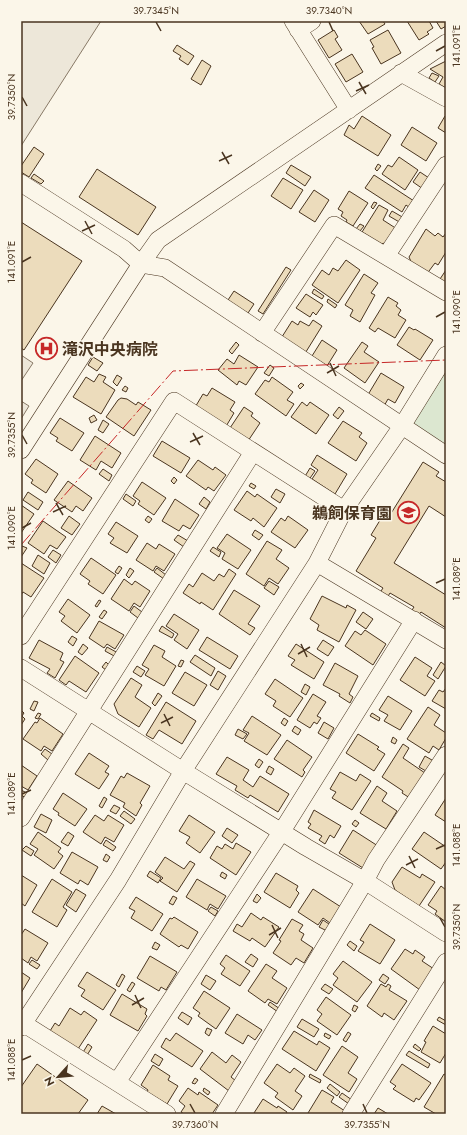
<svg xmlns="http://www.w3.org/2000/svg" width="467" height="1135" viewBox="0 0 467 1135" font-family="Jost,'Noto Sans JP',sans-serif">
  <style>
    .green { fill: #dce7d0; stroke: #887966 }
    .parking { fill: #ede7d9; stroke: #887966 }
    .building { fill: #ecdcbc; stroke: #4a3520 }
    .lines { fill: none; stroke-linecap: round; stroke-linejoin: round }
    .minor-casing { stroke: #4a3520; stroke-width: 18 }
    .minor { stroke: #fbf6e9; stroke-width: 17 }
    .power { stroke: #c62828; stroke-width: 1; stroke-dasharray: 14 3 2 3; stroke-linecap: butt }
    .ticks { fill: none; stroke: #4a3520; stroke-width: 1.5 }
    .labels { text-anchor: middle; stroke-width: 3; stroke-linejoin: round; paint-order: stroke }
    .poi-label { font-size: 16px; font-weight: bold; fill: #4a3520; stroke: #fbf6e9; text-anchor: start }
    .neatline { fill: none; stroke: #4a3520; stroke-width: 1.5 }
    .ticks-label { font-size: 10px; text-anchor: middle; fill: #4a3520 }
  </style>
  <rect width="100%" height="100%" fill="#fbf6e9"/>
  <!-- green -->
  <path class="green" d="M 446,371 L 446,448 L 411,425 Z"/>
  <!-- parking -->
  <path class="parking" d="M 21,21 L 101,21 L 21,146 Z
    M 21,355 L 33,363 L 21,381 Z
    M 21,401 L 29,406 L 21,419 Z"/>
  <!-- building -->
  <path class="building" d="M 359,21 L 383,21 L 385,24 L 368,34 Z
    M 407,21 L 429,21 L 433,28 L 427,32 L 429,34 L 419,40 Z
    M 436,21 L 446,21 L 446,26 L 441,29 Z
    M 334,30 L 338,37 L 335,39 L 342,50 L 329,58 L 318,40 Z
    M 388,30 L 401,53 L 381,64 L 372,48 L 374,47 L 370,40 Z
    M 177,45 L 194,56 L 188,65 L 179,59 L 181,56 L 173,51 Z
    M 352,54 L 363,72 L 346,82 L 335,64 Z
    M 202,60 L 211,66 L 201,85 L 191,79 Z
    M 446,61 L 446,88 L 439,84 L 443,77 L 430,69 Z
    M 432,73 L 439,76 L 435,82 L 429,78 Z
    M 362,116 L 391,135 L 378,156 L 344,135 L 349,125 L 354,129 Z
    M 445,116 L 446,116 L 446,133 L 438,128 Z
    M 412,127 L 437,143 L 426,161 L 401,145 Z
    M 34,147 L 44,154 L 29,177 L 21,172 L 21,166 Z
    M 399,157 L 418,170 L 405,190 L 382,174 L 388,165 L 392,167 Z
    M 378,164 L 381,166 L 377,171 L 375,169 Z
    M 291,165 L 311,177 L 305,186 L 286,173 Z
    M 97,169 L 156,207 L 138,235 L 79,197 Z
    M 420,172 L 429,178 L 423,189 L 413,182 Z
    M 34,174 L 44,181 L 41,184 L 31,178 Z
    M 374,175 L 414,201 L 410,208 L 406,205 L 402,212 L 365,188 Z
    M 283,178 L 303,190 L 291,209 L 271,196 Z
    M 314,190 L 329,200 L 315,222 L 299,212 Z
    M 349,191 L 368,203 L 353,226 L 346,222 L 347,220 L 341,216 L 343,212 L 338,209 Z
    M 374,202 L 377,203 L 373,209 L 371,207 Z
    M 379,205 L 388,210 L 383,220 L 397,229 L 389,242 L 381,244 L 362,232 Z
    M 392,211 L 404,218 L 401,223 L 389,216 Z
    M 21,222 L 82,261 L 24,350 L 21,348 Z
    M 360,224 L 364,226 L 360,231 L 356,229 Z
    M 426,229 L 435,236 L 438,233 L 443,237 L 446,233 L 446,252 L 438,265 L 435,263 L 426,275 L 413,266 L 409,257 Z
    M 346,260 L 360,270 L 338,303 L 312,285 L 322,270 L 329,275 L 333,268 L 338,271 Z
    M 286,267 L 291,270 L 263,314 L 258,311 Z
    M 446,270 L 446,283 L 440,279 Z
    M 364,274 L 378,283 L 371,293 L 375,295 L 360,322 L 350,316 L 353,310 L 345,305 Z
    M 314,289 L 324,296 L 322,299 L 312,293 Z
    M 234,291 L 254,304 L 248,313 L 226,303 Z
    M 306,294 L 323,305 L 316,315 L 313,312 L 310,317 L 296,308 Z
    M 388,297 L 398,303 L 396,306 L 401,310 L 398,315 L 406,320 L 395,338 L 378,328 L 375,332 L 369,328 Z
    M 328,299 L 337,305 L 335,308 L 327,302 Z
    M 313,320 L 322,326 L 304,355 L 280,340 L 292,321 L 298,325 L 300,321 L 309,326 Z
    M 409,327 L 414,330 L 415,329 L 433,340 L 420,360 L 397,345 Z
    M 322,340 L 337,350 L 327,366 L 312,356 Z
    M 236,342 L 239,345 L 232,354 L 229,351 Z
    M 362,342 L 368,346 L 364,352 L 379,362 L 365,383 L 344,368 Z
    M 239,355 L 258,367 L 246,385 L 239,381 L 237,385 L 218,370 L 227,359 L 234,364 Z
    M 93,357 L 103,363 L 97,371 L 88,365 Z
    M 270,365 L 274,368 L 269,376 L 264,373 Z
    M 381,373 L 404,387 L 395,403 L 388,399 L 383,408 L 366,398 Z
    M 99,374 L 106,377 L 103,382 L 115,390 L 101,414 L 73,397 L 86,377 L 94,382 Z
    M 117,375 L 122,378 L 117,386 L 113,382 Z
    M 272,377 L 293,392 L 287,400 L 294,404 L 286,416 L 255,394 L 265,380 L 269,382 Z
    M 301,383 L 304,385 L 300,389 L 298,386 Z
    M 125,386 L 128,388 L 126,392 L 122,390 Z
    M 212,388 L 235,402 L 230,410 L 234,413 L 225,428 L 194,409 L 203,394 L 207,396 Z
    M 121,398 L 127,399 L 136,405 L 138,402 L 151,410 L 134,436 L 106,417 L 118,400 Z
    M 302,402 L 307,406 L 310,402 L 329,415 L 316,434 L 291,417 Z
    M 244,407 L 253,413 L 251,416 L 260,423 L 246,444 L 228,431 Z
    M 339,407 L 344,411 L 338,419 L 333,415 Z
    M 94,415 L 97,420 L 91,423 L 89,418 Z
    M 60,418 L 84,433 L 72,451 L 56,441 L 58,438 L 50,433 Z
    M 103,420 L 109,424 L 103,433 L 98,430 Z
    M 343,421 L 362,433 L 359,437 L 367,443 L 356,461 L 328,443 Z
    M 95,436 L 121,453 L 112,468 L 101,461 L 96,470 L 80,460 Z
    M 162,441 L 190,458 L 181,473 L 153,456 Z
    M 317,455 L 347,474 L 335,494 L 312,479 L 318,470 L 311,465 Z
    M 36,459 L 58,474 L 46,493 L 31,483 L 33,480 L 25,474 Z
    M 198,460 L 213,470 L 215,467 L 226,475 L 214,491 L 208,487 L 206,490 L 186,476 Z
    M 423,462 L 439,472 L 436,476 L 446,482 L 446,517 L 429,506 L 394,563 L 446,595 L 446,628 L 421,612 L 417,617 L 410,613 L 414,607 L 390,593 L 387,598 L 379,594 L 383,588 L 356,571 L 376,538 L 371,535 L 385,512 L 390,515 Z
    M 310,468 L 315,471 L 308,481 L 304,478 Z
    M 103,469 L 112,475 L 109,481 L 99,474 Z
    M 174,477 L 177,480 L 174,484 L 171,481 Z
    M 68,481 L 92,498 L 83,511 L 76,506 L 72,512 L 54,500 Z
    M 142,482 L 166,498 L 154,515 L 138,504 L 140,501 L 133,496 Z
    M 251,483 L 256,486 L 254,489 L 249,486 Z
    M 276,489 L 285,494 L 280,503 L 271,497 Z
    M 247,491 L 255,497 L 257,494 L 277,508 L 264,527 L 253,518 L 251,521 L 234,510 Z
    M 28,492 L 43,502 L 38,510 L 23,500 Z
    M 126,494 L 136,501 L 133,506 L 123,499 Z
    M 204,497 L 210,502 L 206,509 L 199,504 Z
    M 175,499 L 199,515 L 190,529 L 183,525 L 179,531 L 162,521 Z
    M 21,505 L 34,514 L 21,533 Z
    M 69,516 L 80,524 L 72,535 L 61,528 Z
    M 148,516 L 152,519 L 149,523 L 145,520 Z
    M 288,516 L 308,530 L 295,548 L 271,532 L 281,518 L 285,521 Z
    M 43,521 L 66,537 L 57,549 L 50,545 L 44,554 L 28,543 Z
    M 116,522 L 138,536 L 127,553 L 110,543 L 114,538 L 108,534 Z
    M 255,530 L 263,535 L 259,540 L 252,535 Z
    M 227,534 L 251,550 L 238,569 L 222,559 L 225,553 L 217,548 Z
    M 178,535 L 188,541 L 184,547 L 174,540 Z
    M 267,541 L 282,550 L 276,559 L 289,568 L 278,584 L 269,578 L 264,586 L 246,574 Z
    M 147,543 L 156,549 L 159,544 L 175,554 L 164,571 L 156,566 L 153,571 L 136,560 Z
    M 22,546 L 27,548 L 21,557 L 21,548 Z
    M 213,547 L 221,552 L 219,557 L 210,551 Z
    M 53,550 L 61,555 L 56,563 L 48,557 Z
    M 38,555 L 50,563 L 44,574 L 32,566 Z
    M 91,558 L 116,575 L 103,594 L 88,584 L 90,581 L 80,574 Z
    M 21,563 L 44,578 L 31,597 L 23,592 L 21,595 Z
    M 119,566 L 122,568 L 118,574 L 115,572 Z
    M 130,568 L 134,571 L 129,578 L 126,575 Z
    M 157,568 L 166,575 L 164,579 L 154,572 Z
    M 229,569 L 236,574 L 213,610 L 201,602 L 200,604 L 183,593 L 189,584 L 193,587 L 202,573 L 214,581 L 219,574 L 224,577 Z
    M 124,579 L 132,585 L 135,581 L 150,591 L 140,607 L 134,603 L 129,611 L 111,599 Z
    M 269,581 L 279,587 L 274,595 L 264,588 Z
    M 234,590 L 260,606 L 248,624 L 255,628 L 250,635 L 219,614 Z
    M 322,596 L 346,608 L 347,605 L 356,610 L 339,642 L 317,630 L 319,625 L 310,619 Z
    M 68,599 L 90,615 L 77,633 L 61,621 L 65,616 L 59,612 Z
    M 99,600 L 101,601 L 97,607 L 95,606 Z
    M 134,606 L 142,612 L 138,618 L 130,612 Z
    M 104,610 L 107,612 L 102,619 L 99,617 Z
    M 363,612 L 373,619 L 366,629 L 356,622 Z
    M 174,614 L 199,630 L 187,649 L 174,640 L 178,634 L 166,626 Z
    M 99,621 L 124,635 L 115,649 L 107,644 L 104,648 L 89,638 Z
    M 162,626 L 174,634 L 172,638 L 159,631 Z
    M 365,630 L 386,644 L 373,665 L 345,646 L 355,631 L 361,635 Z
    M 72,636 L 77,639 L 73,646 L 68,642 Z
    M 207,637 L 238,656 L 230,669 L 199,650 Z
    M 39,640 L 63,653 L 60,660 L 64,662 L 55,678 L 47,673 L 50,669 L 29,658 Z
    M 323,640 L 334,647 L 328,656 L 317,649 Z
    M 83,644 L 88,648 L 82,655 L 78,652 Z
    M 296,644 L 324,662 L 314,679 L 291,665 L 295,660 L 288,656 Z
    M 154,645 L 165,651 L 162,657 L 176,666 L 164,686 L 145,675 L 149,669 L 142,665 Z
    M 107,647 L 118,653 L 116,657 L 105,651 Z
    M 195,655 L 215,668 L 211,676 L 190,662 Z
    M 75,656 L 99,673 L 86,692 L 69,681 L 66,685 L 59,680 Z
    M 415,657 L 432,668 L 427,676 L 435,681 L 425,696 L 400,680 Z
    M 181,660 L 184,661 L 181,667 L 178,666 Z
    M 106,662 L 109,665 L 106,670 L 102,667 Z
    M 441,662 L 446,666 L 438,679 L 433,675 Z
    M 335,663 L 358,676 L 349,694 L 353,697 L 350,703 L 339,696 L 340,694 L 323,685 Z
    M 137,666 L 145,671 L 141,677 L 133,672 Z
    M 218,671 L 226,676 L 218,690 L 210,685 Z
    M 185,672 L 207,685 L 194,706 L 172,693 Z
    M 131,678 L 142,685 L 135,697 L 151,708 L 139,727 L 118,714 L 114,704 Z
    M 275,679 L 303,698 L 290,717 L 273,706 L 276,701 L 265,694 Z
    M 305,684 L 310,687 L 306,695 L 301,692 Z
    M 446,688 L 446,709 L 432,701 L 439,690 L 443,692 Z
    M 158,693 L 162,696 L 155,706 L 152,703 Z
    M 313,694 L 326,702 L 317,716 L 321,718 L 317,724 L 314,722 L 310,728 L 297,720 Z
    M 388,696 L 412,711 L 400,730 L 384,721 L 388,715 L 379,710 Z
    M 34,701 L 38,702 L 34,711 L 30,709 Z
    M 166,702 L 196,721 L 182,744 L 159,730 L 153,739 L 146,735 Z
    M 428,707 L 440,715 L 434,725 L 446,733 L 446,738 L 439,750 L 433,746 L 429,753 L 407,739 Z
    M 21,710 L 24,713 L 22,716 L 25,719 L 21,725 Z
    M 38,713 L 41,714 L 38,719 L 35,718 Z
    M 372,713 L 380,718 L 379,721 L 370,716 Z
    M 252,716 L 281,735 L 267,755 L 244,741 L 249,733 L 243,730 Z
    M 40,718 L 63,734 L 52,751 L 44,746 L 41,751 L 23,739 L 35,722 L 37,723 Z
    M 284,718 L 288,721 L 285,726 L 281,723 Z
    M 324,722 L 334,728 L 328,739 L 318,733 Z
    M 295,726 L 301,730 L 298,735 L 292,731 Z
    M 238,729 L 247,734 L 243,739 L 235,735 Z
    M 358,734 L 379,747 L 377,749 L 385,754 L 374,771 L 346,753 Z
    M 393,737 L 397,740 L 395,744 L 391,742 Z
    M 287,740 L 312,757 L 303,770 L 305,772 L 302,777 L 274,759 Z
    M 403,744 L 409,748 L 403,758 L 425,773 L 413,800 L 402,793 L 403,791 L 382,777 Z
    M 45,749 L 52,754 L 48,760 L 41,754 Z
    M 89,753 L 109,766 L 105,772 L 109,774 L 99,789 L 75,774 Z
    M 425,756 L 437,763 L 431,774 L 419,767 Z
    M 227,757 L 249,770 L 243,780 L 253,787 L 260,776 L 289,794 L 278,812 L 250,795 L 248,798 L 235,790 L 237,786 L 216,774 Z
    M 259,759 L 263,762 L 259,768 L 255,765 Z
    M 21,765 L 37,776 L 28,790 L 21,786 Z
    M 269,766 L 274,769 L 271,775 L 266,772 Z
    M 340,772 L 356,781 L 360,774 L 371,781 L 352,810 L 332,798 L 336,792 L 330,789 Z
    M 127,773 L 150,786 L 140,803 L 142,805 L 136,816 L 123,807 L 125,803 L 110,795 L 121,776 L 124,778 Z
    M 377,786 L 387,793 L 382,801 L 397,811 L 386,829 L 360,813 Z
    M 21,790 L 29,794 L 26,798 L 21,795 Z
    M 63,793 L 87,809 L 75,826 L 58,815 L 59,813 L 53,809 Z
    M 104,797 L 107,799 L 102,808 L 99,806 Z
    M 446,798 L 446,822 L 435,815 Z
    M 114,805 L 120,808 L 116,814 L 110,811 Z
    M 314,810 L 341,826 L 334,838 L 330,835 L 325,844 L 319,840 L 322,836 L 308,828 L 311,824 L 308,822 Z
    M 124,811 L 135,819 L 131,824 L 120,816 Z
    M 41,814 L 52,820 L 46,833 L 34,827 Z
    M 95,815 L 104,821 L 108,815 L 124,825 L 114,842 L 105,837 L 101,844 L 83,832 Z
    M 189,815 L 215,832 L 200,853 L 186,843 L 190,837 L 179,831 Z
    M 355,820 L 359,823 L 356,827 L 352,824 Z
    M 227,828 L 238,835 L 232,843 L 222,836 Z
    M 353,830 L 378,846 L 363,868 L 339,853 Z
    M 38,832 L 61,848 L 58,852 L 63,856 L 54,869 L 34,855 L 38,849 L 30,844 Z
    M 68,832 L 74,836 L 68,846 L 61,842 Z
    M 424,832 L 446,847 L 446,862 L 441,869 L 412,849 Z
    M 106,840 L 116,847 L 113,851 L 103,845 Z
    M 236,843 L 251,852 L 236,875 L 210,858 L 217,846 L 222,849 L 225,844 L 233,849 Z
    M 26,846 L 34,851 L 31,856 L 22,850 Z
    M 72,852 L 98,867 L 88,885 L 80,880 L 78,884 L 60,873 Z
    M 106,854 L 110,857 L 107,862 L 103,860 Z
    M 165,857 L 184,869 L 190,861 L 195,864 L 177,892 L 160,881 L 163,878 L 155,872 Z
    M 402,867 L 420,878 L 422,874 L 435,882 L 419,906 L 395,890 L 392,882 Z
    M 150,871 L 161,878 L 158,883 L 147,876 Z
    M 222,872 L 227,875 L 225,879 L 220,876 Z
    M 276,873 L 298,886 L 296,890 L 299,893 L 290,908 L 264,892 Z
    M 21,875 L 37,885 L 25,906 L 21,903 Z
    M 52,879 L 72,892 L 63,907 L 67,910 L 57,927 L 32,912 Z
    M 197,879 L 226,896 L 218,909 L 210,904 L 207,910 L 186,897 Z
    M 441,886 L 446,890 L 446,922 L 435,914 L 437,911 L 428,905 Z
    M 76,889 L 86,895 L 76,912 L 66,905 Z
    M 313,889 L 341,907 L 330,923 L 323,918 L 318,925 L 298,912 Z
    M 257,894 L 261,898 L 257,903 L 253,901 Z
    M 173,896 L 177,898 L 173,905 L 169,903 Z
    M 136,897 L 163,914 L 152,931 L 131,918 L 135,911 L 129,908 Z
    M 211,907 L 218,911 L 215,916 L 208,911 Z
    M 251,913 L 261,920 L 263,917 L 279,927 L 265,947 L 252,938 L 250,941 L 233,931 L 237,924 L 242,927 Z
    M 174,917 L 198,932 L 188,949 L 181,945 L 179,947 L 160,934 L 170,918 L 172,919 Z
    M 292,919 L 303,925 L 299,931 L 304,934 L 301,940 L 313,948 L 304,963 L 296,958 L 291,965 L 273,953 L 281,941 L 279,940 Z
    M 323,920 L 332,926 L 329,932 L 319,927 Z
    M 370,924 L 395,940 L 380,964 L 358,951 L 364,942 L 360,940 Z
    M 25,929 L 48,943 L 37,961 L 31,957 L 28,963 L 21,958 L 21,935 Z
    M 350,941 L 357,946 L 354,951 L 347,945 Z
    M 155,942 L 160,945 L 157,950 L 152,948 Z
    M 405,949 L 413,954 L 415,950 L 425,957 L 422,961 L 434,969 L 420,990 L 391,969 Z
    M 251,954 L 258,959 L 253,967 L 245,962 Z
    M 226,955 L 250,971 L 240,986 L 221,974 L 225,968 L 220,964 Z
    M 150,956 L 177,972 L 166,990 L 161,987 L 159,991 L 137,978 Z
    M 32,960 L 40,965 L 37,969 L 29,964 Z
    M 343,961 L 372,982 L 357,1002 L 333,985 L 338,978 L 333,974 Z
    M 266,964 L 277,971 L 272,978 L 287,988 L 277,1004 L 268,999 L 265,1003 L 248,991 Z
    M 21,972 L 30,978 L 21,993 Z
    M 87,972 L 116,990 L 103,1010 L 81,996 L 85,990 L 78,986 Z
    M 122,974 L 125,976 L 119,987 L 116,985 Z
    M 383,974 L 389,978 L 385,984 L 379,980 Z
    M 206,975 L 216,981 L 210,990 L 201,984 Z
    M 132,982 L 135,984 L 130,992 L 127,990 Z
    M 325,984 L 333,989 L 329,994 L 321,989 Z
    M 381,984 L 386,987 L 388,984 L 391,986 L 389,990 L 407,1001 L 394,1020 L 384,1013 L 382,1017 L 367,1006 Z
    M 204,991 L 230,1008 L 216,1029 L 198,1016 L 200,1013 L 193,1008 Z
    M 122,994 L 147,1009 L 145,1014 L 147,1016 L 138,1031 L 110,1015 Z
    M 326,997 L 351,1015 L 337,1035 L 317,1021 L 322,1014 L 317,1010 Z
    M 270,1002 L 280,1009 L 278,1012 L 268,1005 Z
    M 354,1005 L 358,1007 L 355,1012 L 352,1010 Z
    M 70,1008 L 81,1015 L 84,1011 L 97,1020 L 78,1049 L 50,1031 L 55,1023 L 59,1026 Z
    M 182,1012 L 192,1018 L 188,1025 L 178,1018 Z
    M 237,1014 L 262,1030 L 255,1040 L 248,1035 L 243,1044 L 225,1033 Z
    M 439,1017 L 446,1021 L 446,1025 L 437,1020 Z
    M 302,1019 L 319,1029 L 314,1037 L 297,1027 Z
    M 433,1026 L 446,1034 L 446,1053 L 440,1063 L 421,1052 L 426,1042 L 424,1041 Z
    M 207,1028 L 212,1030 L 209,1036 L 205,1033 Z
    M 294,1031 L 317,1045 L 319,1041 L 330,1048 L 316,1071 L 282,1049 Z
    M 348,1032 L 351,1034 L 346,1042 L 343,1040 Z
    M 176,1033 L 203,1051 L 192,1067 L 161,1047 L 166,1038 L 170,1041 Z
    M 325,1033 L 331,1036 L 329,1039 L 324,1036 Z
    M 88,1044 L 92,1047 L 86,1057 L 82,1054 Z
    M 415,1044 L 421,1049 L 419,1051 L 413,1047 Z
    M 342,1046 L 358,1057 L 348,1073 L 357,1079 L 349,1092 L 323,1075 Z
    M 409,1051 L 430,1064 L 428,1068 L 406,1055 Z
    M 212,1052 L 226,1063 L 232,1055 L 241,1062 L 231,1077 L 236,1081 L 229,1091 L 200,1069 Z
    M 155,1054 L 163,1059 L 159,1066 L 151,1061 Z
    M 37,1064 L 88,1100 L 78,1114 L 21,1114 L 21,1087 Z
    M 277,1064 L 290,1073 L 294,1068 L 305,1076 L 295,1091 L 302,1096 L 293,1110 L 275,1097 L 278,1093 L 264,1083 Z
    M 402,1064 L 431,1083 L 419,1100 L 416,1098 L 414,1102 L 393,1089 L 396,1086 L 390,1082 Z
    M 153,1065 L 170,1076 L 168,1080 L 178,1086 L 167,1104 L 147,1092 L 148,1090 L 141,1085 Z
    M 310,1074 L 321,1080 L 320,1083 L 309,1077 Z
    M 444,1074 L 446,1075 L 446,1114 L 436,1114 L 424,1107 Z
    M 195,1078 L 198,1080 L 195,1084 L 192,1083 Z
    M 330,1084 L 340,1092 L 337,1096 L 327,1088 Z
    M 188,1088 L 198,1095 L 199,1092 L 218,1105 L 212,1114 L 184,1114 L 181,1112 L 185,1106 L 179,1101 Z
    M 204,1088 L 210,1092 L 208,1095 L 203,1091 Z
    M 322,1090 L 334,1097 L 331,1102 L 345,1111 L 343,1114 L 309,1114 L 308,1113 Z
    M 342,1093 L 352,1100 L 349,1104 L 339,1097 Z
    M 263,1099 L 277,1108 L 278,1106 L 287,1112 L 286,1114 L 255,1114 L 254,1113 Z
    M 102,1106 L 116,1114 L 97,1114 Z
    M 378,1108 L 388,1114 L 374,1114 Z"/>
  <g class="lines">
    <defs>
      <path id="minor" d="M 293,21 L 349,110
        M 298,30 L 312,21
        M 401,73 L 446,98
        M 21,183 L 124,249 L 141,264 L 165,268 L 446,455
        M 386,256 L 446,165
        M 262,333 L 334,225 L 446,292
        M 21,450 L 141,264 L 158,240 L 446,43
        M 317,563 L 446,640
        M 21,636 L 174,401 L 344,510
        M 21,668 L 183,771 L 306,847 L 365,881 L 446,933
        M 21,818 L 253,452
        M 21,1022 L 167,1114
        M 21,1027 L 118,880 L 183,771 L 317,563 L 344,510 L 402,426 L 446,355
        M 117,1082 L 282,831 L 414,620
        M 224,1114 L 365,881 L 376,860 L 446,755
        M 351,1114 L 446,962"/>
    </defs>
    <!-- minor casing -->
    <use href="#minor" class="minor-casing"/>
    <!-- minor -->
    <use href="#minor" class="minor"/>
    <!-- power -->
    <path class="power" d="M 21,545 L 173,371 L 446,360"/>
  </g>
  <!-- ticks -->
  <path class="ticks" d="M 156,22 L 161,31M 329,22 L 333,31M 436,51 L 445,46M 359,82 L 366,94M 356,91 L 369,85M 22,97 L 27,106M 222,152 L 229,164M 219,161 L 232,155M 85,221 L 92,234M 82,231 L 95,225M 22,262 L 31,257M 436,317 L 445,312M 330,363 L 336,376M 327,373 L 339,366M 193,433 L 200,445M 22,435 L 27,444M 190,442 L 203,436M 56,503 L 63,515M 53,512 L 66,506M 22,528 L 31,523M 436,583 L 445,579M 301,644 L 307,657M 298,654 L 310,647M 164,714 L 170,726M 161,723 L 173,717M 22,794 L 31,790M 436,849 L 445,845M 409,856 L 415,868M 406,865 L 418,859M 440,918 L 445,927M 272,925 L 278,938M 269,935 L 281,928M 135,995 L 141,1008M 132,1005 L 144,998M 22,1060 L 31,1056M 190,1104 L 195,1113M 363,1104 L 367,1113"/>
  <!-- icons -->
  <defs>
    <symbol id="hospital-ring" viewBox="-11 -11 22 22"><circle r="9.5" fill="#fbf6e9" stroke="#c62828" stroke-width="1.5"/><path d="M-5-5h3v3.5h4V-5h3V5h-3V1.5h-4V5h-3Z" fill="#c62828"/></symbol>
    <symbol id="school-ring" viewBox="-11 -11 22 22"><circle r="9.5" fill="#fbf6e9" stroke="#c62828" stroke-width="1.5"/><path d="M0-5L7-2L0 1L-7-2ZM-4 1L0 2.5L4 1V4Q0 6-4 4Z" fill="#c62828"/></symbol>
  </defs>
  <g fill-rule="evenodd">
    <use href="#hospital-ring" x="34" y="336" width="25" height="25"/>
    <use href="#school-ring" x="396" y="500" width="25" height="25"/>
  </g>
  <g class="labels">
    <!-- poi labels -->
    <g class="poi-label">
      <text x="62" y="355">滝沢中央病院</text>
      <text x="392" y="519" text-anchor="end">鵜飼保育園</text>
    </g>
  </g>
  <!-- border -->
  <rect width="467" height="1135" fill="none" stroke="#fbf6e9" stroke-width="44"/>
  <!-- north arrow -->
  <g transform="translate(58 1077) rotate(243)" stroke="#fbf6e9" stroke-width="3" paint-order="stroke">
  <path d="M0-3L7 15L0 10L-7 15Z" fill="#4a3520"/>
  <text y="-6" font-size="11" font-weight="bold" text-anchor="middle" fill="#4a3520">N</text>
  </g>
  <rect x="22" y="22" width="423" height="1091" class="neatline"/>
  <g class="ticks-label">
    <text x="156" y="14">39.7345°N</text>
    <text x="329" y="14">39.7340°N</text>
    <text transform="translate(456 46) rotate(-90)" y="4">141.091°E</text>
    <text transform="translate(11 97) rotate(-90)" y="4">39.7350°N</text>
    <text transform="translate(11 262) rotate(-90)" y="4">141.091°E</text>
    <text transform="translate(456 312) rotate(-90)" y="4">141.090°E</text>
    <text transform="translate(11 435) rotate(-90)" y="4">39.7355°N</text>
    <text transform="translate(11 528) rotate(-90)" y="4">141.090°E</text>
    <text transform="translate(456 579) rotate(-90)" y="4">141.089°E</text>
    <text transform="translate(11 794) rotate(-90)" y="4">141.089°E</text>
    <text transform="translate(456 845) rotate(-90)" y="4">141.088°E</text>
    <text transform="translate(456 927) rotate(-90)" y="4">39.7350°N</text>
    <text transform="translate(11 1060) rotate(-90)" y="4">141.088°E</text>
    <text x="195" y="1128">39.7360°N</text>
    <text x="367" y="1128">39.7355°N</text>
  </g>
</svg>
